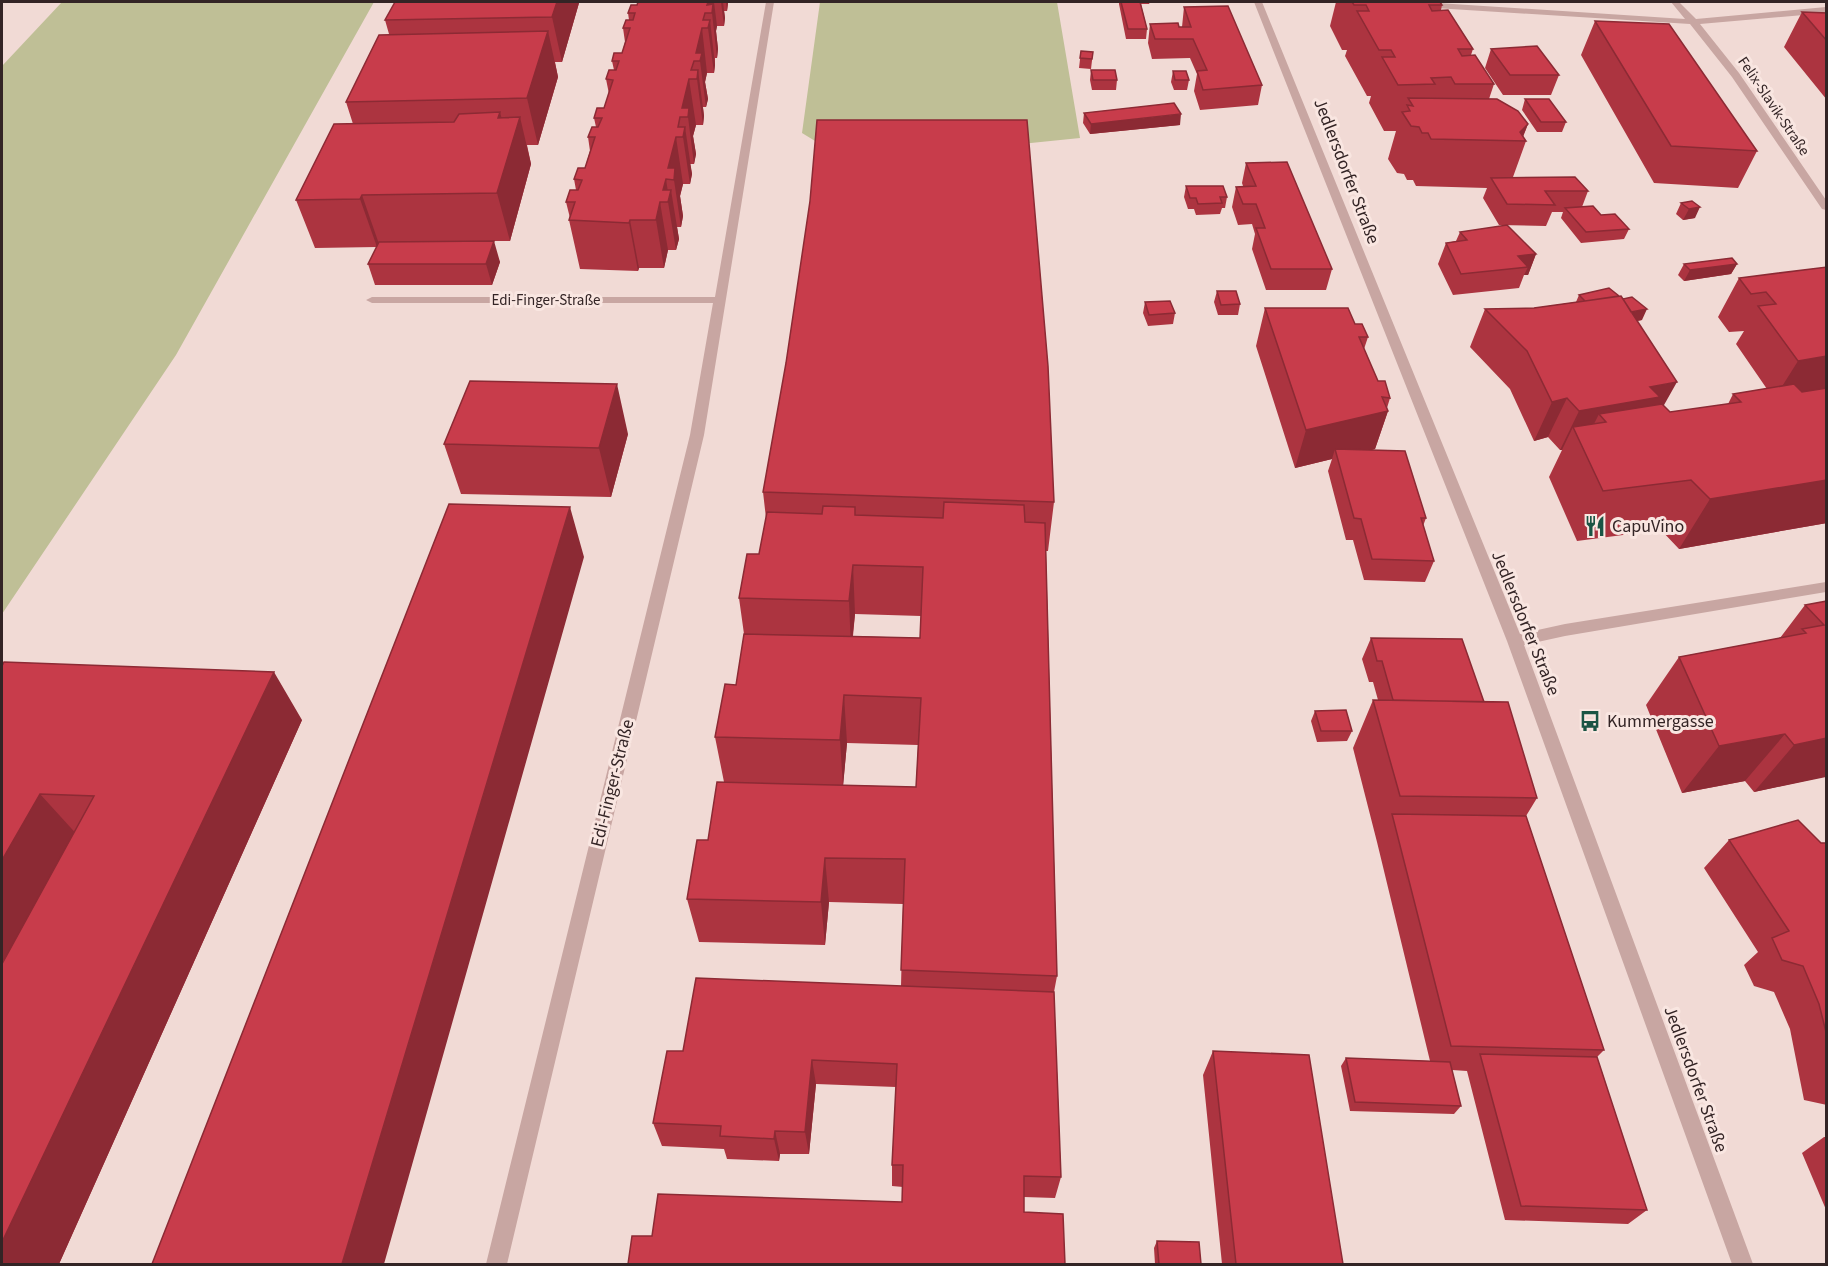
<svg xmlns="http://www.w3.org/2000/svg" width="1828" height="1266" viewBox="0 0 1828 1266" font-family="'Source Sans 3',sans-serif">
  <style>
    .green { fill: #bfbf96 }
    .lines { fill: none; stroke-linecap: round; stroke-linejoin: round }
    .minor { fill: #c8a6a2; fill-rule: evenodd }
    .wall { fill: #ac3440; fill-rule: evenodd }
    .shaded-wall { fill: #8c2a34 }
    .building { fill: #c83c4b; stroke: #8c2a34; stroke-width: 1.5 }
    .labels { text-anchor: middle; stroke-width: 6; stroke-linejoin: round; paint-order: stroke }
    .far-street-label { font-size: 15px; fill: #332425; stroke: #f9e6e1 }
    .street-label { font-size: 18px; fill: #332425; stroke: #f9e6e1 }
    .poi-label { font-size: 18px; fill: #332425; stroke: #f9e6e1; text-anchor: start }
  </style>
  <rect width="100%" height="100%" fill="#f1dad5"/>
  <!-- green -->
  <path class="green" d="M 62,2 L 374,2 L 176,355 L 2,614 L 2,66 Z
    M 820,2 L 1057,2 L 1080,138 L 1021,144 L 820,144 L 802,133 Z"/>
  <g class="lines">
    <!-- minor -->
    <path class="minor" d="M 766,2 L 774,2 L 704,435 L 507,1264 L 486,1264 L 690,435 L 713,303 L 372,303 L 366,300 L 372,297 L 715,297 Z
      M 1254,2 L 1262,2 L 1520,634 L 1565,624 L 1826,582 L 1826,592 L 1565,636 L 1524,645 L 1753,1264 L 1732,1264 L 1507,641 Z
      M 1422,2 L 1685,19 L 1671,2 L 1679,2 L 1696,19 L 1826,7 L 1826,13 L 1700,24 L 1739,73 L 1826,200 L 1826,210 L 1822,209 L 1732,77 L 1690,24 L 1419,7 L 1419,3 Z"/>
  </g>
  <!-- wall -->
  <path class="wall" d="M 638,2 L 728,2 L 728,4 L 727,11 L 724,11 L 725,18 L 724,26 L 717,26 L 716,31 L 718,49 L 717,58 L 715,58 L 715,65 L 714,73 L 707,73 L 705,82 L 708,99 L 706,107 L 703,107 L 704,116 L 703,125 L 696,125 L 693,136 L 696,154 L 694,164 L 690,164 L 692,174 L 690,184 L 683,184 L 680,196 L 683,216 L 681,227 L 677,227 L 679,239 L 676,250 L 668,250 L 664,268 L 639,268 L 638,271 L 580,269 L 569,220 L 570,218 L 566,202 L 576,190 L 574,179 L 585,168 L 590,151 L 588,137 L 596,127 L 594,118 L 604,108 L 609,94 L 606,79 L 614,70 L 612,61 L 622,53 L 625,42 L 623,28 L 629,20 L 628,13 L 637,5 Z
    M 1119,2 L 1150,2 L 1149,4 L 1141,4 L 1147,29 L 1146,39 L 1126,39 L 1119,4 Z
    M 1336,2 L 1440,2 L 1442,5 L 1441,10 L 1473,49 L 1471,55 L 1494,84 L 1489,99 L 1528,124 L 1523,137 L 1526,141 L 1513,177 L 1588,191 L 1582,207 L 1629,229 L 1624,239 L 1581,243 L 1561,218 L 1563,212 L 1552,212 L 1546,226 L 1499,225 L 1483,198 L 1487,188 L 1416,186 L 1413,180 L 1407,180 L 1404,174 L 1397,173 L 1388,159 L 1396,131 L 1384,131 L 1369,103 L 1371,96 L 1367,96 L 1345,56 L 1347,50 L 1342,50 L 1330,26 Z
    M 579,3 L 562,62 L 555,62 L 558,77 L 538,145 L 527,145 L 531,164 L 510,241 L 488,241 L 500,262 L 492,285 L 375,285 L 368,264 L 377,247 L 315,248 L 296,200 L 353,124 L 346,102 L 389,34 L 385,20 Z
    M 1184,7 L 1262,85 L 1258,105 L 1200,110 L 1194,91 L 1197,74 L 1190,58 L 1152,59 L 1148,43 L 1150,24 L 1182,27 Z
    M 1802,12 L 1827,13 L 1827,100 L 1784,47 Z
    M 1595,21 L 1757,151 L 1738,188 L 1654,183 L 1581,55 Z
    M 1491,49 L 1559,75 L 1551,95 L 1503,95 L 1485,68 Z
    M 1081,51 L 1093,52 L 1091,69 L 1079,68 Z
    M 1091,70 L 1117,80 L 1116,90 L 1092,90 L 1090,80 Z
    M 1173,71 L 1189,80 L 1187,90 L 1174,90 L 1171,82 Z
    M 1525,99 L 1566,122 L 1562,132 L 1537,132 L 1522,110 Z
    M 1084,113 L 1180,125 L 1090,134 L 1083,123 Z
    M 1246,163 L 1332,269 L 1326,290 L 1266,290 L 1252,249 L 1255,234 L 1252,224 L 1238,225 L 1232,207 L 1236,187 L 1243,186 L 1242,183 Z
    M 1186,186 L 1227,197 L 1225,208 L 1222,208 L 1220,214 L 1196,215 L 1194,209 L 1188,209 L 1184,197 Z
    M 1692,201 L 1695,218 L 1683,220 L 1676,214 L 1681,203 Z
    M 1460,232 L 1536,254 L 1528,275 L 1524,275 L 1519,288 L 1453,295 L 1438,264 L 1446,243 L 1456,241 Z
    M 1684,264 L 1737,264 L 1731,274 L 1684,281 L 1678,275 Z
    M 1827,267 L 1827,523 L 1679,549 L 1661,530 L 1577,541 L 1549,477 L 1562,450 L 1560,450 L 1548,437 L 1534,441 L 1510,389 L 1470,347 L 1485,309 L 1534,308 L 1576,302 L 1579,295 L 1623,299 L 1642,320 L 1637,321 L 1664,406 L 1670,412 L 1728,404 L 1733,394 L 1767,389 L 1736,344 L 1744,331 L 1729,332 L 1718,317 L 1739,278 Z
    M 1217,291 L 1240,304 L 1238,315 L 1218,315 L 1214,302 Z
    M 1145,302 L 1175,313 L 1173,324 L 1148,326 L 1143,313 Z
    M 1265,308 L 1355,324 L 1368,337 L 1364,349 L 1378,381 L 1390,398 L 1387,408 L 1388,411 L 1375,449 L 1372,450 L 1426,518 L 1423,526 L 1434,561 L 1425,582 L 1364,580 L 1353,540 L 1346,540 L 1328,471 L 1332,459 L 1295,468 L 1256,346 Z
    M 628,434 L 611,497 L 461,494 L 444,444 Z
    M 763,492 L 1054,502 L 1048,551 L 1046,551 L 1057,976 L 1054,992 L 1061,1177 L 1055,1198 L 1024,1197 L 652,1236 L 902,1202 L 903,1187 L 892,1186 L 892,1165 L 896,1087 L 816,1084 L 809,1154 L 780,1154 L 779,1161 L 727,1159 L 724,1149 L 662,1146 L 653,1123 L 683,1051 L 901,986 L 903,904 L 829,902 L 825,945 L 699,942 L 687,899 L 708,840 L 724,782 L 715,737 L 736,685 L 744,634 L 739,598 L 759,554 L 766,518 ZM 855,614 L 921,616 L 920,638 L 853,636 ZM 847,743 L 918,745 L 916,787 L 843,785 Z
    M 1827,601 L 1827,776 L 1754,792 L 1745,781 L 1682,793 L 1646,705 L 1679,657 L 1780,638 L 1805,605 Z
    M 1371,638 L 1484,702 L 1537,798 L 1526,816 L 1604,1050 L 1597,1057 L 1647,1210 L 1628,1224 L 1505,1220 L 1467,1071 L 1452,1070 L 1461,1106 L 1454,1114 L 1350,1111 L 1341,1066 L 1346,1058 L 1430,1061 L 1377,842 L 1353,748 L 1373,700 L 1378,700 L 1373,682 L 1369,682 L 1362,659 Z
    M 2,666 L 302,720 L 59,1264 L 2,1264 Z
    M 1315,711 L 1352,731 L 1347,741 L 1317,742 L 1311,721 Z
    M 1729,840 L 1827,843 L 1827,1105 L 1804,1100 L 1790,1029 L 1774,992 L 1754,986 L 1744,965 L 1758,952 L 1704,868 Z
    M 1213,1051 L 1343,1264 L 1222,1264 L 1203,1075 Z
    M 1824,1137 L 1827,1137 L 1827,1212 L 1802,1153 Z
    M 1157,1241 L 1201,1264 L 1155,1264 L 1154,1248 Z"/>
  <!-- shaded-wall -->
  <path class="shaded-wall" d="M 557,2 L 579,2 L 579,3 L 562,62 L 552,17 Z
    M 708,2 L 714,2 L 717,26 L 716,31 L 718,49 L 717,58 L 712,13 L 707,5 Z
    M 721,2 L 723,2 L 725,18 L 724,26 Z
    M 726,2 L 728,2 L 727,11 Z
    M 710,20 L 715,65 L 714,73 L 708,28 Z
    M 702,28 L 707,73 L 705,82 L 708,99 L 706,107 L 700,61 L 696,53 Z
    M 548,31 L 558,77 L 538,145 L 527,98 Z
    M 698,70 L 704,116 L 703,125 L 697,79 Z
    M 689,79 L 696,125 L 693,136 L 696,154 L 694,164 L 688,117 L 682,108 Z
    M 500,112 L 510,151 L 520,117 L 531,164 L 510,241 L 497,193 L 498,118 Z
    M 1181,114 L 1180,125 L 1090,134 L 1091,124 Z
    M 1528,124 L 1521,141 L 1520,132 Z
    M 685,127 L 692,174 L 690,184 L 683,137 Z
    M 676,137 L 683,184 L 680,196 L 683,216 L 681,227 L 674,180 L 668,168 Z
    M 666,179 L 669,199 L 671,190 L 679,239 L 676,250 L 668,202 L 663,190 Z
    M 362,195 L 379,244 L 377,247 L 360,199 Z
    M 660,202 L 668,250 L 664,268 L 656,220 Z
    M 1700,207 L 1695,218 L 1683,220 L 1689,209 Z
    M 630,220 L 639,268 L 638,271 L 629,223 Z
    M 494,241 L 500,262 L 492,285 L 486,264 Z
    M 1536,254 L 1528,275 L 1524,275 L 1528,267 L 1518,256 Z
    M 1737,264 L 1731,274 L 1684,281 L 1690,270 Z
    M 1647,309 L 1642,320 L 1599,328 L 1604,317 Z
    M 1827,356 L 1827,391 L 1774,399 L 1798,361 Z
    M 1677,382 L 1655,421 L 1606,422 L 1599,414 L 1583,446 L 1573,427 L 1562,450 L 1560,450 L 1579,411 L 1650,387 Z
    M 617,384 L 628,434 L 611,497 L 599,448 Z
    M 1567,398 L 1548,437 L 1534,441 L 1552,402 Z
    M 1388,411 L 1375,449 L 1338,458 L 1335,449 L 1332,459 L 1295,468 L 1306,430 Z
    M 1827,480 L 1827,523 L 1679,549 L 1710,499 Z
    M 570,507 L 584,557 L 384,1264 L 342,1264 Z
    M 853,565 L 855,614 L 851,650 L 849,601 Z
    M 274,672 L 302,720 L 59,1264 L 2,1264 L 2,1242 Z
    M 844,695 L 847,743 L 843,787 L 840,740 Z
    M 1785,734 L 1745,781 L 1682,793 L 1719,746 Z
    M 1827,738 L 1826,777 L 1754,792 L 1794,745 Z
    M 40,794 L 81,839 L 2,987 L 2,860 Z
    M 825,858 L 829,902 L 825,945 L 821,902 Z
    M 812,1060 L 816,1084 L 809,1154 L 805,1132 Z
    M 775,1131 L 780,1154 L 779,1161 L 774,1139 Z"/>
  <!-- building -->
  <path class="building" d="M 395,2 L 557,2 L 552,17 L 385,20 Z
    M 638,2 L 708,2 L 707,5 L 713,4 L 712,13 L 705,13 L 703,20 L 710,20 L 708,28 L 702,28 L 696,53 L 702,53 L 700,61 L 694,61 L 691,70 L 698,70 L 697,79 L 689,79 L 682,108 L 689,108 L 688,117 L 680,117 L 678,127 L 685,127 L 683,137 L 676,137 L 668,168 L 675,168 L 674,180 L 666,179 L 663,190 L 671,190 L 668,202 L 660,202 L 656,220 L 630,220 L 629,223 L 569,220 L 575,202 L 566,202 L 570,190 L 578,190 L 582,180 L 574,179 L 578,168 L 585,168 L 595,137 L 588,137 L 592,127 L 598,127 L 602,118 L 594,118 L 597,108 L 604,108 L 613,80 L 606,79 L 609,70 L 616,70 L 619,61 L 612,61 L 614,53 L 622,53 L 630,28 L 623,28 L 626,20 L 633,20 L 635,13 L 628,13 L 631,5 L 637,5 Z
    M 1121,2 L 1140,2 L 1147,29 L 1128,29 Z
    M 1352,2 L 1440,2 L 1442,5 L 1429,5 L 1432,11 L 1448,10 L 1473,49 L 1458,49 L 1462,56 L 1475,55 L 1494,84 L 1455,84 L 1451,77 L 1431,78 L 1435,84 L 1398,85 L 1382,57 L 1395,57 L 1391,50 L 1379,50 L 1357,11 L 1369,11 L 1366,5 L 1354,5 Z
    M 1228,6 L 1262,85 L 1203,90 L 1197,71 L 1207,70 L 1193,39 L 1155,39 L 1150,24 L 1178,23 L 1179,27 L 1191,27 L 1184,7 Z
    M 1802,12 L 1827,13 L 1827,41 Z
    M 1595,21 L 1669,24 L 1757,151 L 1671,146 Z
    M 548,31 L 527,98 L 346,102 L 379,35 Z
    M 1537,46 L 1559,75 L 1510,75 L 1491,49 Z
    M 1081,51 L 1093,52 L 1092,59 L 1080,58 Z
    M 1091,70 L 1115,70 L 1117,80 L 1093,80 Z
    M 1173,71 L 1186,71 L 1189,80 L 1175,80 Z
    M 1408,98 L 1497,99 L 1518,111 L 1528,124 L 1520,132 L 1526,141 L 1431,139 L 1428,133 L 1422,133 L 1419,127 L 1411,126 L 1402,112 L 1410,111 L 1407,105 L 1413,106 Z
    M 1525,99 L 1549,99 L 1566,122 L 1541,122 Z
    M 1174,103 L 1181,114 L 1091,124 L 1084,113 Z
    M 500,112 L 498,118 L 520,117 L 497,193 L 362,195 L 360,199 L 296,200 L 334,124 L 454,122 L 459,114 Z
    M 817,120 L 1027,120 L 1048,366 L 1054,502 L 763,492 L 786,363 L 810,201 Z
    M 1287,162 L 1332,269 L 1271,269 L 1256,228 L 1265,228 L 1256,204 L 1243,204 L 1236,187 L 1256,186 L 1246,163 Z
    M 1575,177 L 1588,191 L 1545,191 L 1555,205 L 1507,204 L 1491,178 Z
    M 1186,186 L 1223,186 L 1227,197 L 1220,197 L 1222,203 L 1198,204 L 1196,198 L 1190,198 Z
    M 1692,201 L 1700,207 L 1689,209 L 1681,203 Z
    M 1593,206 L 1601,215 L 1615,214 L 1629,229 L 1586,232 L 1565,208 Z
    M 1507,225 L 1536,254 L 1518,256 L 1528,267 L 1461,274 L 1446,243 L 1467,240 L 1460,232 Z
    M 494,241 L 486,264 L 368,264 L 379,242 Z
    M 1732,258 L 1737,264 L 1690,270 L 1684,264 Z
    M 1827,267 L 1827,356 L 1798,361 L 1758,306 L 1776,304 L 1766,292 L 1751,294 L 1739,278 Z
    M 1609,288 L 1619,296 L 1585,301 L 1579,295 Z
    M 1217,291 L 1236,291 L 1240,304 L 1221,305 Z
    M 1621,296 L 1677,382 L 1650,387 L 1660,397 L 1579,411 L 1567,398 L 1552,402 L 1527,351 L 1485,309 L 1534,308 Z
    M 1632,297 L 1647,309 L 1631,312 L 1623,299 Z
    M 1170,301 L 1175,313 L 1149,315 L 1145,302 Z
    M 1265,308 L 1348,308 L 1355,324 L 1362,324 L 1368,337 L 1359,337 L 1378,381 L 1385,381 L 1390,398 L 1382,397 L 1388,411 L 1306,430 Z
    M 470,381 L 617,384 L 599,448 L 444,444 Z
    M 1794,384 L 1802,392 L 1827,388 L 1827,480 L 1710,499 L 1691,480 L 1603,491 L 1573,427 L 1606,422 L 1599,414 L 1662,404 L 1670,412 L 1741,402 L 1733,394 Z
    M 1335,449 L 1405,451 L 1426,518 L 1421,518 L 1434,561 L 1372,559 L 1361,519 L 1354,518 Z
    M 944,502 L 1024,505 L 1025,522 L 1045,523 L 1057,976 L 901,970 L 905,859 L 825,858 L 821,902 L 687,899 L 697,840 L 708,840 L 717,782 L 916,787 L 921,698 L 844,695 L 840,740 L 715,737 L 725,684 L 736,685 L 744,634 L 920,638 L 923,567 L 853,565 L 849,601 L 739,598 L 747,554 L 759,554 L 767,512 L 822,514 L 823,506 L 855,507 L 855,515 L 943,518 Z
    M 449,504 L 570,507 L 342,1264 L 152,1264 Z
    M 1827,601 L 1827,738 L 1794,745 L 1785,734 L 1719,746 L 1679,657 L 1806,633 L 1802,629 L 1824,625 L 1805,605 Z
    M 1371,638 L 1462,639 L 1484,702 L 1393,700 L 1382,661 L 1377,661 Z
    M 4,662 L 274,672 L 2,1242 L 2,964 L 94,796 L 40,794 L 2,860 L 2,666 Z
    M 1373,700 L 1508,702 L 1537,798 L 1400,796 Z
    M 1346,710 L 1352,731 L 1321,731 L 1315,711 Z
    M 1392,814 L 1526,816 L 1604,1050 L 1451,1046 Z
    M 1798,820 L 1821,843 L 1827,843 L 1827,1036 L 1819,1004 L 1803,966 L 1782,960 L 1772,938 L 1789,931 L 1729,840 Z
    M 696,978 L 1054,992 L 1061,1177 L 1024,1176 L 1024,1212 L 1063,1214 L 1065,1264 L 628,1264 L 632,1236 L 652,1236 L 658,1194 L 902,1202 L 903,1165 L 892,1165 L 897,1064 L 812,1060 L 805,1132 L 775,1131 L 774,1139 L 720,1136 L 721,1126 L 653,1123 L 667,1051 L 683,1051 Z
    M 1213,1051 L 1309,1055 L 1343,1264 L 1236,1264 Z
    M 1480,1054 L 1597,1057 L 1647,1210 L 1521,1206 Z
    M 1346,1058 L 1450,1062 L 1461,1106 L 1355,1102 Z
    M 1157,1241 L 1199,1242 L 1201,1264 L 1159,1264 Z"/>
  <!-- icons -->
  <defs>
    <symbol id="restaurant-bare" viewBox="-9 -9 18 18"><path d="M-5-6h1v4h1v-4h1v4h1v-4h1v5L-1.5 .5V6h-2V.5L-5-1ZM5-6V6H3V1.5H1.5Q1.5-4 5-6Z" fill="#1a5444" stroke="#f9e6e1" stroke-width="2.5" paint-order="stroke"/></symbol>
    <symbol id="bus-bare" viewBox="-9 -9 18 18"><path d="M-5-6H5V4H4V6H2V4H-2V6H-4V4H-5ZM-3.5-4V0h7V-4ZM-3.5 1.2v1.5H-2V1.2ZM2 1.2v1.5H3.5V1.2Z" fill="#1a5444" stroke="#f9e6e1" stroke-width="2.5" paint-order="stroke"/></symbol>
  </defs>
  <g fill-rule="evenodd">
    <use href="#restaurant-bare" x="1580" y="511" width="30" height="30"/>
    <use href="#bus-bare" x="1575" y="706" width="30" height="30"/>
  </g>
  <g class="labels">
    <!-- far-street labels -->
    <g class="far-street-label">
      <text transform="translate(1774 106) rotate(56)" y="5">Felix-Slavik-Straße</text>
      <text x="546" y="305">Edi-Finger-Straße</text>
    </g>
    <!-- street labels -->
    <g class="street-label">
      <text transform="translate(1347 171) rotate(69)" y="6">Jedlersdorfer Straße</text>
      <text transform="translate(1526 623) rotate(68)" y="6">Jedlersdorfer Straße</text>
      <text transform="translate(612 783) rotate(-76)" y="6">Edi-Finger-Straße</text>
      <text transform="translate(1696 1079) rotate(70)" y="6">Jedlersdorfer Straße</text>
    </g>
    <!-- poi labels -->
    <g class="poi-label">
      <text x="1612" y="532">CapuVino</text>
      <text x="1607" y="727">Kummergasse</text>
    </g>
  </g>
  <!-- border -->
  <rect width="1828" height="1266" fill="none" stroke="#332425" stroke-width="6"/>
</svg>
